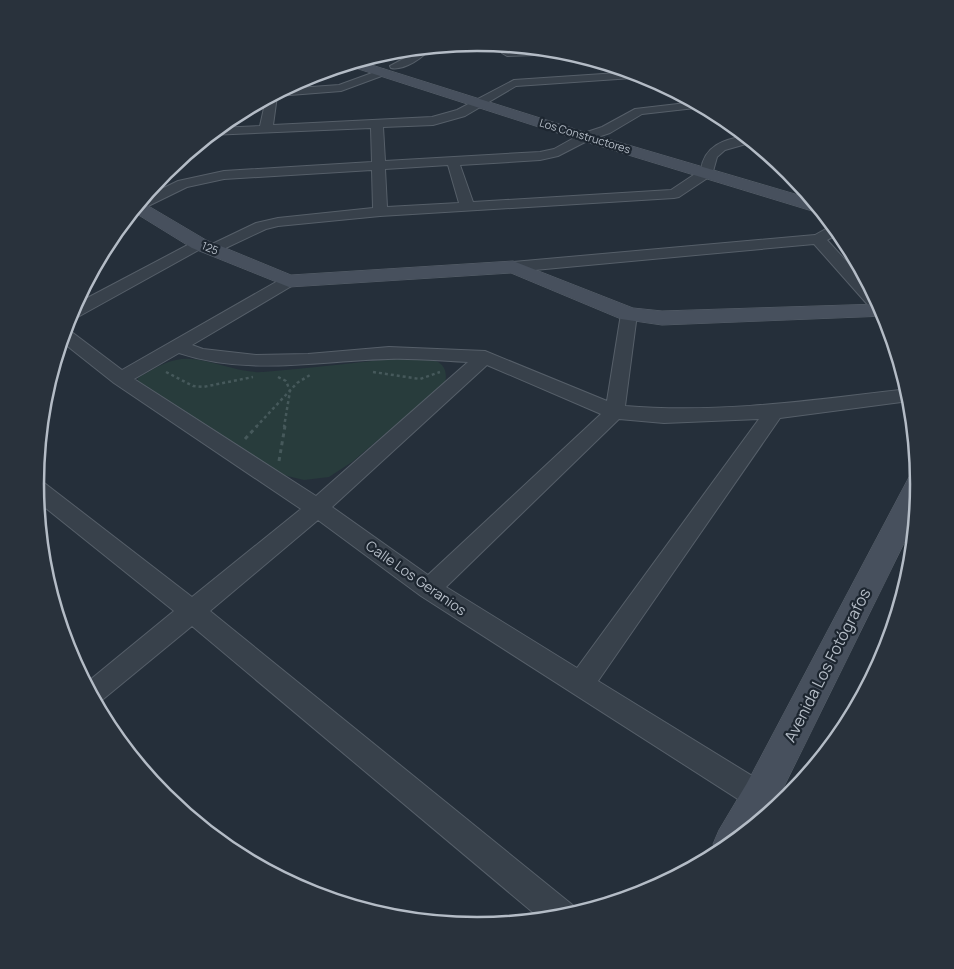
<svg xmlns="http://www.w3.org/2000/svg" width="954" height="969" viewBox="0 0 954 969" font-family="Manrope,sans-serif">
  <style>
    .green { fill: #283c3c }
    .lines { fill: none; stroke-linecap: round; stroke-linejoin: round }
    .street-casing { stroke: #565f69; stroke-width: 2 }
    .secondary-casing { stroke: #565f69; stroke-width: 1 }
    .path-far1 { stroke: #46595b; stroke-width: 2.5; stroke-dasharray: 3 3; stroke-linecap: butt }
    .path { stroke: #46595b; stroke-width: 3; stroke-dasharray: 4 4; stroke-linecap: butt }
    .street { fill: #38414b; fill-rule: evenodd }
    .secondary { fill: #47505d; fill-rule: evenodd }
    .labels { text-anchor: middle; stroke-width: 4.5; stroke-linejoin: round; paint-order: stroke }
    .far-street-label { font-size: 11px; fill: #b4bcc6; stroke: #1d2630 }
    .street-label { font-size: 14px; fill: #b4bcc6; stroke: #1d2630 }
    .near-street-label { font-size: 16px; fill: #b4bcc6; stroke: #1d2630 }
    .rim { fill: none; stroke: #b4bcc6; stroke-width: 2.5 }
  </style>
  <rect width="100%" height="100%" fill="#252f3a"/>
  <!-- green -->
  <path class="green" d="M 408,357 C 426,357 451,358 445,383 L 352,462 L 329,477 L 304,480 L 283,475 L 138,381 L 138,378 C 150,371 162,363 176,360 C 203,354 234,374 263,372 C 311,368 360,362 408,357 Z"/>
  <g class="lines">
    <defs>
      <path id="street" d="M 430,47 C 426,57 403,71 391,68 L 390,66 L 416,52 L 419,48 Z
        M 540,49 L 566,52 L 562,54 L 507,56 L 502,53 L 507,50 Z
        M 383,69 L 388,72 L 387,74 L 341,91 L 277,96 L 273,125 L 432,117 L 457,110 L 514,80 L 633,72 L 647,77 L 516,86 L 465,116 L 433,125 L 383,127 L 385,161 L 540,152 L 554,149 L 581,134 L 602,127 L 635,109 L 695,102 L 704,107 L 642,114 L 610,133 L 589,140 L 558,156 L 540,160 L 460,165 L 473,202 L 671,190 L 701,170 C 704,146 724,139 746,136 L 753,142 L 725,150 L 717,157 L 712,175 L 679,197 L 674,198 L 380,216 L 278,226 L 266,229 L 213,254 L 208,252 L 205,249 L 208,246 L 256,223 L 278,218 L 373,208 L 372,170 L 224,179 L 187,187 L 140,210 L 133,211 L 143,198 L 178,181 L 224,171 L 372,162 L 371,128 L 210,135 L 218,128 L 260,126 L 266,99 L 284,89 L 339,85 ZM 448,165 L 459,203 L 387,207 L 385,169 Z
        M 833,225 L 840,233 L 827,240 L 870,287 L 885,314 L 876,314 L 814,244 L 513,272 L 507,270 L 505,267 L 507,264 L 513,262 L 815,235 Z
        M 199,239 L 204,241 L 207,244 L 204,247 L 76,318 L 68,319 L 74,305 Z
        M 289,276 L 295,278 L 297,281 L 295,284 L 192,345 L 203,349 L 256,355 L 308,354 L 389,347 L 485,351 L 607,401 L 621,314 L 623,310 L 635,310 L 637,314 L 625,406 C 720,414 814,400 908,389 L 911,399 L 909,401 L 780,418 L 598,681 L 788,798 L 766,817 L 421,596 L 318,520 L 210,611 L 575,907 L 578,913 L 563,918 L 542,920 L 192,626 L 96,705 L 85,684 L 174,611 L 37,501 L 35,480 L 43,482 L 192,597 L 301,509 L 114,383 L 61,341 L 65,329 L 69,330 L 122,370 L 283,278 ZM 179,353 C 248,376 318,361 388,359 C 415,358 442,361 468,362 L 316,496 L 134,379 ZM 487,365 L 601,414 L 428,575 L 332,507 ZM 619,419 L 664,423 L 759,419 L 577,668 L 446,587 Z"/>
      <path id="secondary" d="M 359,61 L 591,134 L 812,199 L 822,212 L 812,211 L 579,140 L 346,65 Z
        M 140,201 L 206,240 L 291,275 L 513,261 L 633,308 L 662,311 L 879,304 L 885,316 L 662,325 L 621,319 L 511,273 L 289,287 L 192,248 L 132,211 Z
        M 918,474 L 919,485 L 916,519 L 772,811 L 718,855 L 713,844 L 719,830 L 747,783 L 909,477 Z"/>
    </defs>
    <!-- street casing -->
    <use href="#street" class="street-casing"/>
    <!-- secondary casing -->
    <use href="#secondary" class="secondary-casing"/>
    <!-- path-far1 -->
    <path class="path-far1" d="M 166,372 L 193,386 L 203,387 L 253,377
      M 373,372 L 420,379 L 440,372
      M 278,377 L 286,381 L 290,391 L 284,427
      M 256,427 L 297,383 L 310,375"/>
    <!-- path -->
    <path class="path" d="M 245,439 L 257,426
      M 279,461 L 285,426"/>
    <!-- street -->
    <use href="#street" class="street"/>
    <!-- secondary -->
    <use href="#secondary" class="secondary"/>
  </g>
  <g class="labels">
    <!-- far-street labels -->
    <g class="far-street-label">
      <text transform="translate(585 136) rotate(17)" y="4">Los Constructores</text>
      <text transform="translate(210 248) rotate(22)" y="4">125</text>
    </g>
    <!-- street labels -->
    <g class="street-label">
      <text transform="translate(416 578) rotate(35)" y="5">Calle Los Geranios</text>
    </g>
    <!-- near-street labels -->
    <g class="near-street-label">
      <text transform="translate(827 665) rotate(-63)" y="6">Avenida Los Fotógrafos</text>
    </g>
  </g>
  <!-- crop -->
  <path d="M0 0H954V969H0ZM44 484a433 433 0 1 1 866 0a433 433 0 1 1-866 0Z" fill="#29323c" fill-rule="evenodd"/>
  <path class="rim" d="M44 484a433 433 0 1 1 866 0a433 433 0 1 1-866 0Z"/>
</svg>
